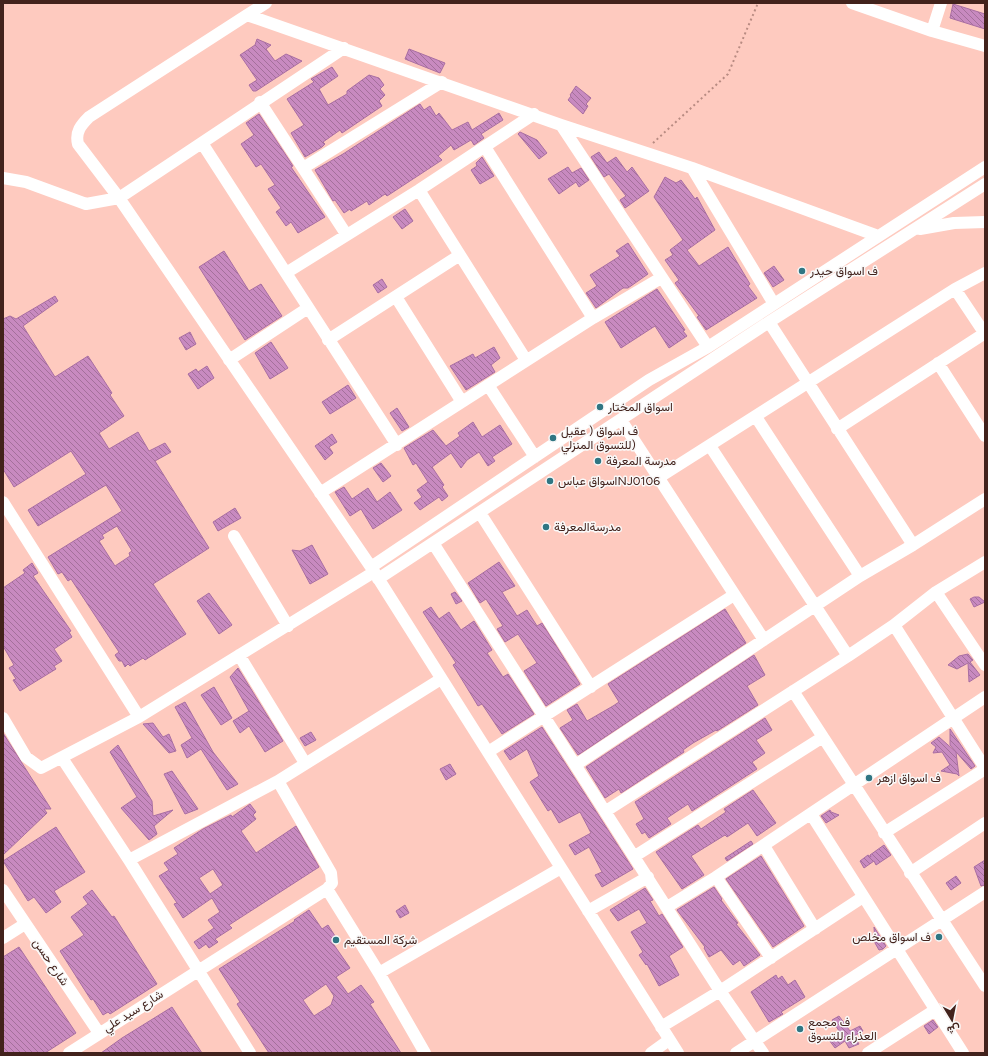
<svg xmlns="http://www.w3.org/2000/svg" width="988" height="1056" viewBox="0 0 988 1056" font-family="Figtree,Vazirmatn,sans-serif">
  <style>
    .building { fill: url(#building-back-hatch); stroke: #a96ea2; fill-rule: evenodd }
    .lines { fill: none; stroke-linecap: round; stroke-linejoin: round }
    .path { stroke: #b88b82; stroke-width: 2; stroke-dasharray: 2 3; stroke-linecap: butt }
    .minor { stroke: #fff; stroke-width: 12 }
    .poi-dot { fill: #307683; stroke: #f9f9f9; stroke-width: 1.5 }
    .labels { text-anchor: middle; stroke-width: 3; stroke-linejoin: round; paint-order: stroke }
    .poi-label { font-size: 12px; fill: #42221c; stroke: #f9f9f9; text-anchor: start }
    .street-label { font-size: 12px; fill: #42221c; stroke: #f9f9f9 }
  </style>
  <defs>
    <pattern id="building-back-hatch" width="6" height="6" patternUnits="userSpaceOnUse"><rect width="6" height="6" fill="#c88ac0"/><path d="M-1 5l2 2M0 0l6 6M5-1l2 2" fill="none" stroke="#a4709b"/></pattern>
  </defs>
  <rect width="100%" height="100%" fill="#fecabf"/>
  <!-- building -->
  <path class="building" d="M 953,4 L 985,14 L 985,29 L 950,18 Z
    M 257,39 L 271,45 L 266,49 L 275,61 L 286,54 L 302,61 L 256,91 L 253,91 L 249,85 L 257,80 L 240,55 L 255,45 Z
    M 409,49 L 445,63 L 440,73 L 405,59 Z
    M 332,67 L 338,76 L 319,89 L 328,105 L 347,94 L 347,91 L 369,75 L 379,78 L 384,85 L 380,89 L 385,95 L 379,101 L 382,106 L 342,133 L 340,130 L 323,142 L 325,144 L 322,147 L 305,157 L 291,133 L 304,125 L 287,99 L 314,82 L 311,79 Z
    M 576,86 L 591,98 L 586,104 L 588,106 L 583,114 L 568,100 L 571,96 L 570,95 Z
    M 420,104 L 424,110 L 430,106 L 436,116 L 439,113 L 452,130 L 468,122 L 472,130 L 499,113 L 503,120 L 481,134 L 484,138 L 474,145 L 471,140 L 454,150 L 451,145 L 438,156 L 442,160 L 387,196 L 385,194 L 369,205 L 367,201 L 351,211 L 350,209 L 344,213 L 335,200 L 333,201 L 315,170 L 343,154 Z
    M 259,114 L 293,166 L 291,167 L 325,217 L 298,233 L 291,222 L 286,226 L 276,212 L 281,208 L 268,189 L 275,185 L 261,164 L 256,167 L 241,144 L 254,135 L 246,123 Z
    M 520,132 L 537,140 L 547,153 L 539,159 L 518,134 Z
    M 599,152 L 607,163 L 616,157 L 627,172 L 632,167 L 649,191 L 625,208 L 620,200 L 626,196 L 609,174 L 604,177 L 591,157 Z
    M 482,157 L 494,176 L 480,184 L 471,170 L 477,166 L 476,163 Z
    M 568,167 L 572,173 L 581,168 L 589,180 L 579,187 L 576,182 L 559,194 L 548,179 Z
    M 665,177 L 676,183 L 681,180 L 695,199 L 697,197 L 715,230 L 687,250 L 699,266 L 728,247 L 750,284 L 748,286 L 757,298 L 706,330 L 697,317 L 699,316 L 675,283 L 679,280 L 665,260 L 673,255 L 670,250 L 683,240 L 654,197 Z
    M 405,209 L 413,221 L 402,229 L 393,217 Z
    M 628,243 L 648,274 L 628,288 L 623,288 L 596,308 L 586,293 L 597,286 L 590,275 L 620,256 L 616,251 Z
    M 224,251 L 249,291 L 261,284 L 282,316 L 245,340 L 199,267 Z
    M 774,266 L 784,280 L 773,287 L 764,273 Z
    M 382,279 L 387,287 L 378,293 L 373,285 Z
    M 657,289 L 685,330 L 683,331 L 687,336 L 669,348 L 655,326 L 621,348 L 605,322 Z
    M 55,296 L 58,301 L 23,326 L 55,377 L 88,356 L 112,393 L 110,395 L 124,416 L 99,433 L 109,449 L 138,432 L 149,451 L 165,443 L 171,452 L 155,461 L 209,548 L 153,584 L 186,634 L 145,660 L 143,658 L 130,666 L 128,664 L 125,667 L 122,661 L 119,661 L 115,655 L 119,652 L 71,579 L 68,581 L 62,572 L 58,574 L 48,557 L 122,511 L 106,485 L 38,526 L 28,510 L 86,474 L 71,451 L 14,487 L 3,469 L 3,319 L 10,316 L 16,319 ZM 117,526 L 132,551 L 129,553 L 130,556 L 115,566 L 99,541 L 104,538 L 102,535 Z
    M 190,332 L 196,344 L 186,350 L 179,338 Z
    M 271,342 L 288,368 L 270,379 L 255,353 Z
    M 494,347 L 500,358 L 491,365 L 495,372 L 466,390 L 450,366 L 473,354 L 475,358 Z
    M 207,366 L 214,378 L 198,389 L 188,374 L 196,369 L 198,372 Z
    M 348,385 L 356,398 L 330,414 L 322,402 Z
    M 397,408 L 409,427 L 402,431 L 390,413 Z
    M 473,422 L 482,437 L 500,425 L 512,444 L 492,457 L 495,461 L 488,466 L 479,452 L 467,460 L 461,468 L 451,453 L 432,467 L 444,485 L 442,487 L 448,496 L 442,501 L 439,497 L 420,510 L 414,503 L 422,497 L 417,490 L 428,482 L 416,463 L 413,465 L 404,448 L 433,430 L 446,446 L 460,436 L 458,433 Z
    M 332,434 L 337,442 L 329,447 L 333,453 L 325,460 L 315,446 Z
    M 381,463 L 391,476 L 383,482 L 373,468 Z
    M 344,487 L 352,499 L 368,488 L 377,502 L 390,492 L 402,510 L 373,529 L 361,509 L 350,516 L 335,492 Z
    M 235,508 L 241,518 L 218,531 L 213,522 Z
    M 312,545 L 328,574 L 310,584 L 292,550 L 300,551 Z
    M 499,562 L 515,586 L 502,592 L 517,616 L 527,610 L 537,626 L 542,623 L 580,684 L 546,706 L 524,671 L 537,663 L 518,634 L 505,642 L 497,629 L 503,626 L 486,599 L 480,603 L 468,583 Z
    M 32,563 L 38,573 L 33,576 L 71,631 L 69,632 L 72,637 L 54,649 L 62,661 L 54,666 L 56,669 L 20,691 L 13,680 L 16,679 L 9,668 L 14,665 L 3,646 L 3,588 L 25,573 L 23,570 Z
    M 455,592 L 462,601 L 456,604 L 451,594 Z
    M 209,593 L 232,625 L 219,634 L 197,601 Z
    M 974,597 L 979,597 L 985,602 L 974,607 L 970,599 Z
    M 431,607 L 439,619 L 449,612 L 461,630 L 474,621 L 492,650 L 487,653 L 503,677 L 508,674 L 534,714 L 502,734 L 482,704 L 478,706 L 472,696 L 453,665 L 456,663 L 423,612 Z
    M 725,609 L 746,643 L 578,755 L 560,728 L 573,720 L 567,710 L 577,704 L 587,721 L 613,706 L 619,702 L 608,684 Z
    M 968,654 L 973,660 L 970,662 L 980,675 L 969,682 L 968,663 L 957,669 L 948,665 L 959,656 Z
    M 754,655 L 765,675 L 747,686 L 758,705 L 717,731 L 716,730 L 693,743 L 683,750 L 684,752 L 621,793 L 619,789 L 605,798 L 586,767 Z
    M 238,668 L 283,741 L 265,752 L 249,726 L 240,733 L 233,721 L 249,711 L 230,677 Z
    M 214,687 L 232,718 L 221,725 L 201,695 Z
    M 185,702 L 213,752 L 238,784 L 227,790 L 201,749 L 187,758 L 181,745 L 192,738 L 175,707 Z
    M 765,718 L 772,730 L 756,740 L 765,753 L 752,762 L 757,769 L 692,811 L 688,804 L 667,818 L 671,824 L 649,838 L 645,832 L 642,834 L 636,824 L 644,819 L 635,802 Z
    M 153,723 L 163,737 L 169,734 L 176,751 L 169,753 L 143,724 Z
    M 542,727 L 633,869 L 602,887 L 595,875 L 602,872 L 589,847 L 575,855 L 569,845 L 591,833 L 580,812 L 559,823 L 551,809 L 548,811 L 530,782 L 539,776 L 527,749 L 510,760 L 504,751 Z
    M 950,729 L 975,766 L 971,769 L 950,745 Z
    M 311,732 L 316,740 L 305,746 L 300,738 Z
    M 3,733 L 51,809 L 44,809 L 47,813 L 3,855 Z
    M 939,737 L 956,752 L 959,776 L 957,774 L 941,771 L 950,765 L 942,752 L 933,753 L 936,747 L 931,743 Z
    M 118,745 L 152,801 L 153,816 L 173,810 L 154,826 L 157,834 L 149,840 L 121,808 L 137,797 L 110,752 Z
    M 450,764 L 456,774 L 446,780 L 440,769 Z
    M 172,771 L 198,809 L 185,814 L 164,774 Z
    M 753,790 L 776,823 L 757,836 L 748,823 L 727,837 L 725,835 L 691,856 L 704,875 L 682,889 L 656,852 L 698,825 L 701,829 L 726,812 L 724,809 Z
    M 250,804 L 256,812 L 253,815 L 256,819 L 241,831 L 256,853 L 296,826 L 319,867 L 229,925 L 232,928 L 215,939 L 218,942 L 209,948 L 206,944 L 199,949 L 194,942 L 214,928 L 208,920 L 220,912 L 212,898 L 183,918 L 174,904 L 177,903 L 159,876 L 169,870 L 164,863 L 178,854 L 174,848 L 203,829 L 231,815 L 232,817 ZM 213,869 L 223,885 L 210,894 L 199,878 Z
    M 830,810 L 831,812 L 839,815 L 826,823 L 821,816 Z
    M 56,827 L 85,872 L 54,891 L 61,902 L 46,913 L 34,897 L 28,901 L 3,861 Z
    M 751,841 L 753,844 L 727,861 L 725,858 Z
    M 884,845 L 891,855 L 876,865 L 874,861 L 864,868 L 860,861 L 868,855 L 871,857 L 870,855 Z
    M 761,856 L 804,926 L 773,947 L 726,879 Z
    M 985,860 L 985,885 L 981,886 L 974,867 Z
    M 956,876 L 961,883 L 951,890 L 946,883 Z
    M 714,887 L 722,899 L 721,900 L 738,923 L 736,924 L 760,955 L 744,966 L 740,960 L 733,965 L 721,950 L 709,957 L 704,948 L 705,947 L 677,910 Z
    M 645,888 L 653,900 L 650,901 L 659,916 L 662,914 L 683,947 L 669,956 L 679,975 L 659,986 L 647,964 L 646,965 L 639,955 L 643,952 L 631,932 L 647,923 L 639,909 L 618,921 L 610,910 Z
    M 92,890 L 112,917 L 114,916 L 157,984 L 110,1014 L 108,1012 L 103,1015 L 93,999 L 91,1000 L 60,951 L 84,935 L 71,917 L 88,904 L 83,897 Z
    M 405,905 L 409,913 L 400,918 L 396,911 Z
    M 309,910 L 322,929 L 328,925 L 337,939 L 332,942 L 350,968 L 336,977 L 348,994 L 361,985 L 374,1002 L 370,1004 L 401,1053 L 269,1053 L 237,1004 L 240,1002 L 219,969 L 295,921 L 294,920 ZM 326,984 L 334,996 L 331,1005 L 314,1016 L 303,1000 Z
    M 874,927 L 886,946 L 883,949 L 879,950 L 875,943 Z
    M 19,947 L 76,1033 L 45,1053 L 3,1053 L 3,957 Z
    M 776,975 L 778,979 L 782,976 L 788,985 L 795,980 L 805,997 L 781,1012 L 783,1014 L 769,1022 L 751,992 Z
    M 172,1007 L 202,1053 L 101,1053 L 122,1038 Z
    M 839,1016 L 850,1031 L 860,1026 L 863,1031 L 854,1036 L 859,1044 L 849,1048 L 845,1041 L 835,1048 L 829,1040 L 841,1034 L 832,1020 Z
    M 933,1020 L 938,1027 L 929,1034 L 924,1026 Z"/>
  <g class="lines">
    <!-- path -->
    <path class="path" d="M 653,143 L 728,74 L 758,3"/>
    <!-- minor -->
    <path class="minor" d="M 852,3 L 932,31 L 985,46
      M 247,15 L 266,3
      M 932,31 L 941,3
      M 260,102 L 346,234
      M 561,125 L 708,347
      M 202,143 L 397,445
      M 485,147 L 593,318
      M 303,168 L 442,82
      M 692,168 L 774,304
      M 3,178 L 26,182 L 86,204 L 119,198 L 344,48
      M 419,190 L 526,360
      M 920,229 L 954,223 L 985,222
      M 286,273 L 419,190 L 534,114
      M 955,289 L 985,334
      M 396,297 L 462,402
      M 769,322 L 913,545
      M 328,340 L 460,255
      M 229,360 L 308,308
      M 938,363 L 985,436
      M 488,385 L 535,457
      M 756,417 L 860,576
      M 621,420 L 764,640
      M 837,429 L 985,333
      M 710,446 L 848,656
      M 658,478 L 955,289 L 985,273
      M 320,493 L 593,318 L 661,278
      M 3,502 L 139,717
      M 480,513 L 591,687
      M 234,536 L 288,626
      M 433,543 L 720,991 L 763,1053
      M 371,567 L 649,380 L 708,347 L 985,167
      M 378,579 L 769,322 L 985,184
      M 936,592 L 985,665
      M 894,625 L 985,768
      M 239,655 L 305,763
      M 793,691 L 985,986
      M 3,718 L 26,757 L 41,768 L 139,717 L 374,572
      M 488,752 L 734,595
      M 62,758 L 129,860 L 250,1053
      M 577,764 L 860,576 L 913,545 L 985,499
      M 606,811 L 848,656 L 894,625 L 936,592 L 985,562
      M 811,814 L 963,1053
      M 884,833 L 985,769
      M 764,846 L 815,929
      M 635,856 L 823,737
      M 129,860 L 278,781 L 441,679
      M 910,873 L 985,823
      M 716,877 L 771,958
      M 327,889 L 379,973 L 425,1053
      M 3,890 L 99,1033
      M 667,907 L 716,877 L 985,697
      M 588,911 L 648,877
      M 3,938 L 25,924
      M 379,973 L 561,868
      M 661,1027 L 720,991 L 863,897
      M 69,1053 L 327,889 L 332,883 L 331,873 L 278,781
      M 651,1053 L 669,1040
      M 678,1053 L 371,567 L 119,198 L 78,144 C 75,132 81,125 89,117 L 247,15 L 561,125 L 692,168 L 878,236
      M 736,1053 L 985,892
      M 868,1053 L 935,1010"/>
  </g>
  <!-- markers -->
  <g class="poi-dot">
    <circle cx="802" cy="271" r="4"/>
    <circle cx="600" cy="407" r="4"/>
    <circle cx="553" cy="438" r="4"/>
    <circle cx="598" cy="461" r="4"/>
    <circle cx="550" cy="481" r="4"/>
    <circle cx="546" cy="527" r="4"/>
    <circle cx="869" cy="778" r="4"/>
    <circle cx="939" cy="937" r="4"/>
    <circle cx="336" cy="940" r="4"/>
    <circle cx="800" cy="1029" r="4"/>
  </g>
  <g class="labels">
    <!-- poi labels -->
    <g class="poi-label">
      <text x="810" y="275">ف اسواق حيدر</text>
      <text x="608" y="411">اسواق المختار</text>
      <text x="561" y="435">ف اسواق ( عقيل<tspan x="561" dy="14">للتسوق المنزلي)</tspan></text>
      <text x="606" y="465">مدرسة المعرفة</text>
      <text x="558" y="485">اسواق عباسNJ0106</text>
      <text x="554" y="531">مدرسةالمعرفة</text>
      <text x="877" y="782">ف اسواق ازهر</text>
      <text x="931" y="941" text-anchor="end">ف اسواق مخلص</text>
      <text x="344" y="944">شركة المستقيم</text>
      <text x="808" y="1026">ف مجمع<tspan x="808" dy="14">العذراء للتسوق</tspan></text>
    </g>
    <!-- street labels -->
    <g class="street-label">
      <text transform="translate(51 962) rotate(56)" y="4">شارع حسن</text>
      <text transform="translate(133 1011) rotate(-32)" y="4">شارع سيد علي</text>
    </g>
  </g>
  <!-- border -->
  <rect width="988" height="1056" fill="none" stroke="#42221c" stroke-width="8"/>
  <!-- north arrow -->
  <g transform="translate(952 1020) rotate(170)" stroke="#f9f9f9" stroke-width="3" paint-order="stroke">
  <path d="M0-3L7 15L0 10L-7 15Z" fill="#42221c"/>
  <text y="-6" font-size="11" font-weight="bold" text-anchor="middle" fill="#42221c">ش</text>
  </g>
</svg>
